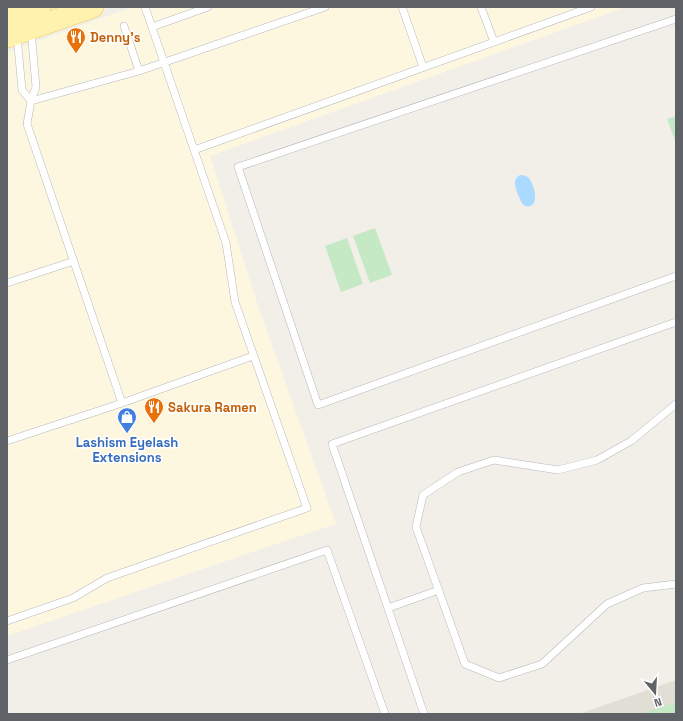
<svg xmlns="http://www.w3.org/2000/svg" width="683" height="721" viewBox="0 0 683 721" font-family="'Space Grotesk',sans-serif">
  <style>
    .commercial { fill: #fef7e0 }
    .education { fill: #e1ded6 }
    .green { fill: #c5e8c5 }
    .water { fill: #aadaff }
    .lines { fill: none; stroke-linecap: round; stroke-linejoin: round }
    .service-casing { stroke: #b5b8bc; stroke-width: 8 }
    .primary-casing { stroke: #f2c960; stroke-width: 22 }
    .service { stroke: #fff; stroke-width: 7 }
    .primary { stroke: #fff2af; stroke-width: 21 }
    .labels { text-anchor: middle; stroke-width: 3; stroke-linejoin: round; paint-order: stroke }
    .food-label { font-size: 13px; font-weight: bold; fill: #c56008; stroke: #fff; text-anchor: start }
    .shop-label { font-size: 13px; font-weight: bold; fill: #366cbe; stroke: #fff }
  </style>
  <rect width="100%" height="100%" fill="#f1efe8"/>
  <!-- commercial -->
  <path class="commercial" d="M 133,7 L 626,7 L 210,156 L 259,309 L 336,524 L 264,548 L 7,636 L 7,52 Z"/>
  <!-- education -->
  <path class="education" d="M 676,680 L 676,714 L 579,714 Z"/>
  <!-- green -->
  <path class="green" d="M 676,116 L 676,143 L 667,119 Z
    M 375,228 L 392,275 L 370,283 L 353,236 Z
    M 347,238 L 363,284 L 341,292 L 325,246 Z
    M 676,702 L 676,714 L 641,714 Z"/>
  <!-- water -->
  <path class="water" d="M 520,175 C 524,175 526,176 529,178 C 533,183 540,203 530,206 C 527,207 524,206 522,203 C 520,200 514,186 515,183 C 515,179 517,177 520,175 Z"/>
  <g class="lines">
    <defs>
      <path id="service" d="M 402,7 L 423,67
        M 481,7 L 494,42
        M 676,19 L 238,167 L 318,405 L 676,276
        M 124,26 L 139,71
        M 152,27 L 208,7
        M 31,30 L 36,87 L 31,101 L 27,124 L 122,403
        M 17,36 L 22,90 L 31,101
        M 31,101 L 139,71 L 325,7
        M 194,150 L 591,7
        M 7,283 L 74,261
        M 676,404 L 631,441 L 597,460 L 558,470 L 494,460 L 458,472 L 423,495 L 416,527 L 465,664 L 499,678 L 542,664 L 607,604 L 643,588 L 676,584
        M 7,441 L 122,403 L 253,356
        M 388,608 L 439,590
        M 7,621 L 73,598 L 107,578 L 307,508 L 235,302 L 226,243 L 145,7
        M 7,660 L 327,550 L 385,714
        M 424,714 L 332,444 L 676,322"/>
      <path id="primary" d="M 7,15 L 10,11 L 12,7
        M 17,33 L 21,23 L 40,7
        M 7,37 L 93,7"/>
    </defs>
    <!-- service casing -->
    <use href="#service" class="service-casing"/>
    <!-- primary casing -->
    <use href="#primary" class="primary-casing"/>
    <!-- service -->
    <use href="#service" class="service"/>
    <!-- primary -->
    <use href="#primary" class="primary"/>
  </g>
  <!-- icons -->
  <defs>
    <symbol id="restaurant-pin" viewBox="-11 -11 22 30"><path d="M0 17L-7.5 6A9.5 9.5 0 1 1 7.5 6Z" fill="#e8710a" stroke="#fff"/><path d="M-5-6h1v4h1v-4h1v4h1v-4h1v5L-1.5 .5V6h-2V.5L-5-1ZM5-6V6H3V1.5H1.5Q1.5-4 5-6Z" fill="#fff"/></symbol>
    <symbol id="shop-pin" viewBox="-11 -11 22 30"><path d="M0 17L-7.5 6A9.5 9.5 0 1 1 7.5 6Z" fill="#3f7fe0" stroke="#fff"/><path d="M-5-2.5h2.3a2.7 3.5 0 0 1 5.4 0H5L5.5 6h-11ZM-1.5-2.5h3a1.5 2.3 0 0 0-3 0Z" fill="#fff"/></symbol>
  </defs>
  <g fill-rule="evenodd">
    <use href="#restaurant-pin" x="65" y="26" width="22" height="30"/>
    <use href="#restaurant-pin" x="143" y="396" width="22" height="30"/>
    <use href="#shop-pin" x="116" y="406" width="22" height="30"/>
  </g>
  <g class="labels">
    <!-- food labels -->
    <g class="food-label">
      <text x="90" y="42">Denny's</text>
      <text x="168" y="412">Sakura Ramen</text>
    </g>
    <!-- shop labels -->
    <g class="shop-label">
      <text x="127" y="447">Lashism Eyelash<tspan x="127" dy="15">Extensions</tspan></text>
    </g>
  </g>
  <!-- border -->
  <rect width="683" height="721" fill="none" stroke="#5f6368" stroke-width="16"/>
  <!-- north arrow -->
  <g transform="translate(655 693) rotate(162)" stroke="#ffffff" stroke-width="3" paint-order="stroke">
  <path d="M0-3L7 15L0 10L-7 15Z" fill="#5f6368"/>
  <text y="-6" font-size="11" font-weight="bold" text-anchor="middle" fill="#5f6368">N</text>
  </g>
</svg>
